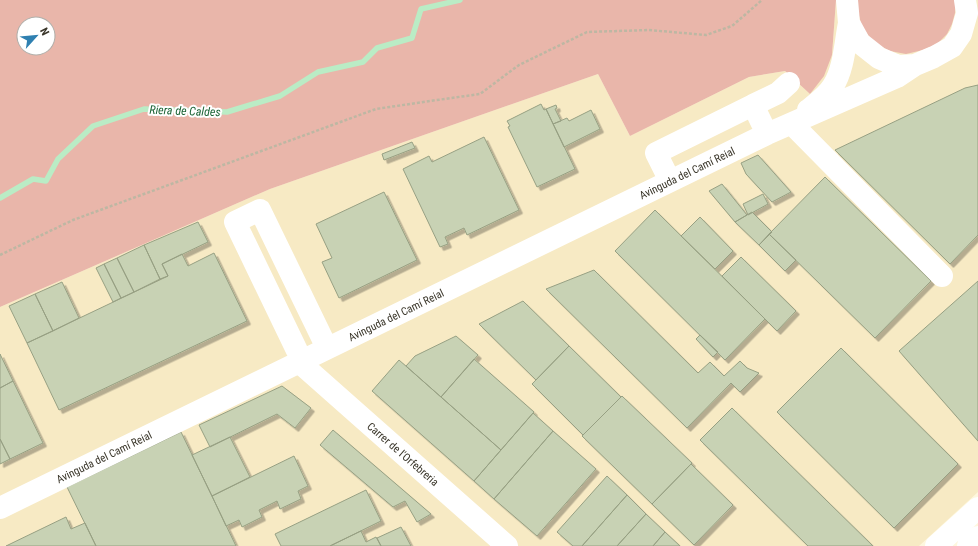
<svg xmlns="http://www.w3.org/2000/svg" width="978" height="546" viewBox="0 0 978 546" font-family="'Roboto Condensed',sans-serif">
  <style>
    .built { fill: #f7eac4 }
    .green { fill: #e9b6aa; fill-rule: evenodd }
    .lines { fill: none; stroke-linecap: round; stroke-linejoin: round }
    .stream { stroke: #baecc5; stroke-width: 5.5 }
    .building { fill: #c8d2b4; stroke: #97a083; filter: url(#shadow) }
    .path { stroke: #bdb7a3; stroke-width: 2.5; stroke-dasharray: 3 2; stroke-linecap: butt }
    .minor { stroke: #fff; stroke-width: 22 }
    .labels { text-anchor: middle; stroke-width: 4; stroke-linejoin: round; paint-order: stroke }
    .street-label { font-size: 11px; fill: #3a362a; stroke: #fff }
    .water-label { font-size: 12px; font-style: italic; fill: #1b6436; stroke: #fff }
  </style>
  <defs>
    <filter id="shadow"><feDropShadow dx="3.5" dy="3.5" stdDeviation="0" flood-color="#0004"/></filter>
  </defs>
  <rect width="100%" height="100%" fill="#fef7de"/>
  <!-- built -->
  <path class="built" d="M 836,0 L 978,0 L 978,492 L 919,546 L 0,546 L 0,307 L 270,189 L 598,74 L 630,136 L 749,77 L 785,71 L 810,94 L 832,55 Z"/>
  <!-- green -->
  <path class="green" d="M 0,0 L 836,0 L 832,55 L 824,76 L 810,94 L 785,71 L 749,77 L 630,136 L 598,74 L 270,189 L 0,307 ZM 24,24 L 48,24 L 48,48 L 24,48 Z
    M 858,0 L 956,0 L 955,13 L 952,24 L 947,34 L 937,44 L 923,50 L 906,54 L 890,51 L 874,43 L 862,27 L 858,12 Z"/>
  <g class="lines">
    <!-- stream -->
    <path class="stream" d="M 0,198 L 33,179 L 46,181 L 58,159 L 93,126 L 144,109 L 227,112 L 280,96 L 318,72 L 363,62 L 377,48 L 412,38 L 421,9 L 460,0"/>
  </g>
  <!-- building -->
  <path class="building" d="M 978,85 L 978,235 L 950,264 L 835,150 L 965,88 Z
    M 541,104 L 544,110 L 546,109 L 575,169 L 537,187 L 508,127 L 510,126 L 507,121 Z
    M 556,105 L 557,108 L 555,109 L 561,121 L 553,124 L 546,109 Z
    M 591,110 L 600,129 L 564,147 L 553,124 L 567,118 L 569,121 Z
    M 484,137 L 519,210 L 467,235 L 464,228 L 445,237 L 448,244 L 440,247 L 403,169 L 429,156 L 432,162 Z
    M 412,142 L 415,148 L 384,160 L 382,154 Z
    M 758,155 L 791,192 L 772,202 L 746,174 L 741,163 Z
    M 825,177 L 931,281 L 875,338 L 769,234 Z
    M 722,184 L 747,215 L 735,222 L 709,191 Z
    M 384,192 L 417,260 L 339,298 L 322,262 L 332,258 L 316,224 Z
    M 763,194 L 768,204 L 748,215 L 743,204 Z
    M 655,210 L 765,319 L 725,360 L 615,251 Z
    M 752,212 L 772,232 L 759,245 L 735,222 Z
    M 700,217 L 733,251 L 715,269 L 681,236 Z
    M 198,222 L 208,242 L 162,264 L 168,276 L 160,279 L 144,245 Z
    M 769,234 L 796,260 L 785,271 L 759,245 Z
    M 144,245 L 160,279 L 134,292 L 117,258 Z
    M 214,253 L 247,321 L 59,410 L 27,343 L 168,276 L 162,264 L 182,254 L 188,266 Z
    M 741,257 L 796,311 L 777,331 L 722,276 Z
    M 117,258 L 134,292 L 121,298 L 104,264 Z
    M 104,264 L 121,298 L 113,302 L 96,268 Z
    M 594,270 L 698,373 L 710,362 L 724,376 L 740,361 L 747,368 L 759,373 L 740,392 L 731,383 L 687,428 L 546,289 Z
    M 978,281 L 978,441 L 899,351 Z
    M 62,282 L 79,318 L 53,331 L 35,294 Z
    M 35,294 L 53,331 L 27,343 L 9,306 Z
    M 523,301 L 569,346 L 536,380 L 479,324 Z
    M 700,335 L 718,352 L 713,357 L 696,339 Z
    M 456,336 L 478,355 L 441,397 L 406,366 L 415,356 Z
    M 569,346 L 621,397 L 583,435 L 532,384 Z
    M 841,348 L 958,464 L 894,528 L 777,412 Z
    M 0,354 L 13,381 L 0,388 Z
    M 474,359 L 534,412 L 501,450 L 441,397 Z
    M 399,360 L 501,450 L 474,481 L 372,391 Z
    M 13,381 L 43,443 L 10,459 L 0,439 L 0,388 Z
    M 282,386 L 311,408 L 295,428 L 277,414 L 210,447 L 199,425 Z
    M 622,396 L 692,463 L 652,504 L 582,436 Z
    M 732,408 L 873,546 L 808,546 L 700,440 Z
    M 533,413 L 553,431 L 494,499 L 474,481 Z
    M 333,430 L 431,514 L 417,522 L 405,501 L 393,507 L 320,445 Z
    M 553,431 L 596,469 L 537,536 L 494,499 Z
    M 181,432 L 236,546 L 96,546 L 67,487 Z
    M 230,437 L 250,477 L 212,496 L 192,455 Z
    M 0,439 L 10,459 L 0,464 Z
    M 294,456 L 308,486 L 298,491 L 301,499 L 280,509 L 277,501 L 259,510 L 262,517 L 242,527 L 239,520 L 226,526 L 212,496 Z
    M 691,464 L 733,505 L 694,545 L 652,504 Z
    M 607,476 L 627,495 L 582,546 L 573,546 L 557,532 Z
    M 366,490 L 381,521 L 330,546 L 281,546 L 275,534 Z
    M 627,495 L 646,514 L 617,546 L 582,546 Z
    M 646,514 L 665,532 L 653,546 L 617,546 Z
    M 66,517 L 71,529 L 85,523 L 96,546 L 6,546 Z
    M 401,527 L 411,546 L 381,546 L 377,538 Z
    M 361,531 L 366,542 L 376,537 L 381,546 L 330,546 Z
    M 665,532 L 680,546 L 653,546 Z"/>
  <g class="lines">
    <!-- path -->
    <path class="path" d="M 0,255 L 73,220 L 376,109 L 430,101 L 480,94 L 519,65 L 587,32 L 649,30 L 706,35 L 732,26 L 762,0"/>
    <!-- minor -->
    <path class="minor" d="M 847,0 L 849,23 L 860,43 L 879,58 L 898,66 L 915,65 L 934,57 L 952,47 L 961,34 L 967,13 L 965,0
      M 753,105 L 778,93 L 789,83
      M 808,110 C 817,103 827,96 833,86 C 844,69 845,43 849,23
      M 792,124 L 942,276
      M 670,181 L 656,153 L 753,105 L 767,134
      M 302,361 L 235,222 L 260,210 L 327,348
      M 299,362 L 507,546
      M 0,508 L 767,134 L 897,77 L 915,65
      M 936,546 L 978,508
      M 968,546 L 978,537"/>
  </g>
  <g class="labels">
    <!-- street labels -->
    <g class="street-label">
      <text transform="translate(687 173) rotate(-26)" y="4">Avinguda del Camí Reial</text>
      <text transform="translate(396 315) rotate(-26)" y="4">Avinguda del Camí Reial</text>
      <text transform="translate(403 454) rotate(41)" y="4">Carrer de l'Orfebreria</text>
      <text transform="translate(104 457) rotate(-26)" y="4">Avinguda del Camí Reial</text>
    </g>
    <!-- water labels -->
    <g class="water-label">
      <text transform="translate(185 111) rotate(2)" y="4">Riera de Caldes</text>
    </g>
  </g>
  <!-- north arrow -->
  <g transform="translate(36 36) rotate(63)"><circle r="19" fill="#ffffff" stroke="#b0afaa"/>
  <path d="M0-3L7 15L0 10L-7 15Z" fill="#2f80b1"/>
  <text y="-6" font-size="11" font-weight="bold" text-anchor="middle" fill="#3a362a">N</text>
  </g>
</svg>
